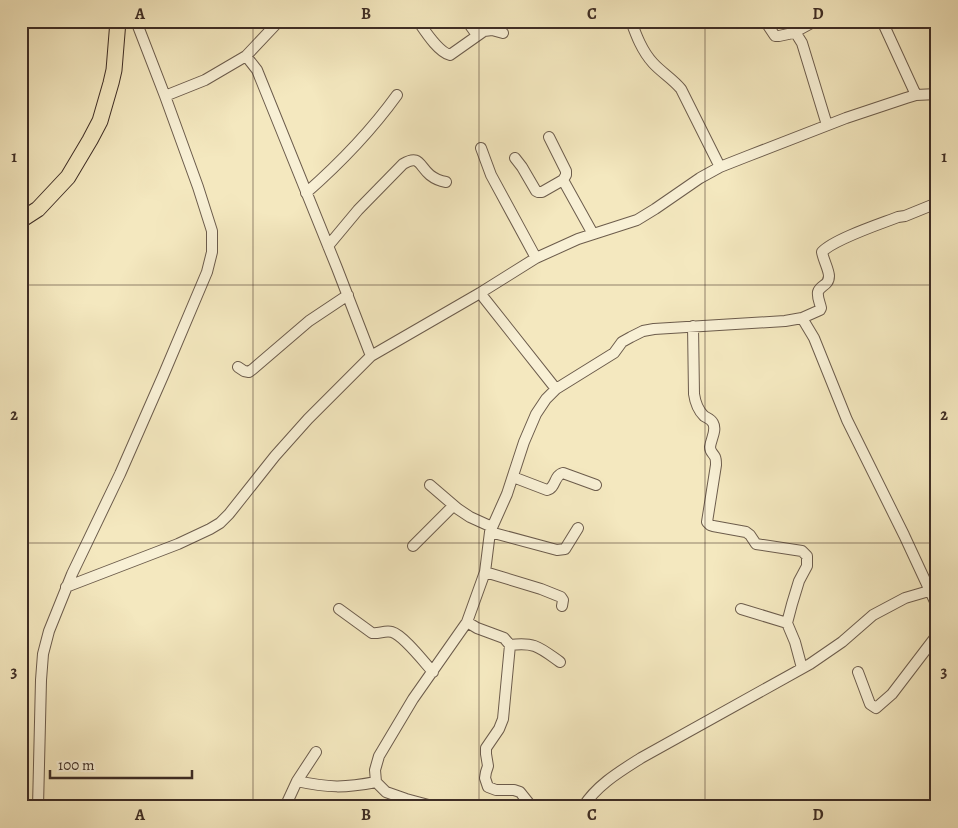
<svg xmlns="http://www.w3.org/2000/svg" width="958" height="828" viewBox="0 0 958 828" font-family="Alegreya,serif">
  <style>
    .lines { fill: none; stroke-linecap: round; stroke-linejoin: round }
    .minor-casing { stroke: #6c5c4c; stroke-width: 12 }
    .primary-casing { stroke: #3e2d25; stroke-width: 17 }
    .minor { stroke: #f8f0d5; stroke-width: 10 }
    .primary { stroke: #f4e8bf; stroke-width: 15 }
    .grid { fill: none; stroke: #3e2d25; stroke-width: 1; stroke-opacity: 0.55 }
    .neatline { fill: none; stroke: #3e2d25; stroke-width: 2 }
    .grid-label { font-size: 16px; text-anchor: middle; font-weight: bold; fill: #3e2d25 }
  </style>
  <rect width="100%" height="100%" fill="#f4e8bf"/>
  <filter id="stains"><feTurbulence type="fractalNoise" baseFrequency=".004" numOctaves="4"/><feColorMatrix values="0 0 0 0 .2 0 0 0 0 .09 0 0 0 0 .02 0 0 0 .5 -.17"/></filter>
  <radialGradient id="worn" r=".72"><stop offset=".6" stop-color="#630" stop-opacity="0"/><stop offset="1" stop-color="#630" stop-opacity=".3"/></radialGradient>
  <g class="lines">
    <defs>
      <path id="minor" d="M 418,21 C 425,31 438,52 450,55 L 484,31 L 492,30 L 503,33
        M 467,21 L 477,35
        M 631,21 C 636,35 642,51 653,63 C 661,72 673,79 681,89 L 720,167
        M 765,21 L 775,36 L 779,36 L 793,33 L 797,35 L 802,43 L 827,125
        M 882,21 L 916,95
        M 793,33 L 815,21
        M 246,56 L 257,70 L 337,268 L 371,356
        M 165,96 L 205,80 L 246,56 L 279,21
        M 549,137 L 566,171 L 566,175 L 563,180
        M 481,148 L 491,175 L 536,258
        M 515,158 L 522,167 L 536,191 L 538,192 L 542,192 L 563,180 L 593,234
        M 306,193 C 339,164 371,131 397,95
        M 328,246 L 358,210 L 403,164 C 420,154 419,166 430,175 C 435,179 440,181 446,182
        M 480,293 L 556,389
        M 802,318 L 820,310 L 821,308 C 820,303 817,297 818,292 C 820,285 829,286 829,276 C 829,270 823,259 822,252 C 834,239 880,224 898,217 L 905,216 L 937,203
        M 693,326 L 694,394 C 695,401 698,410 704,416 C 707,418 711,419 713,423 C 717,430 711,439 710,447 C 710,452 713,453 715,457 C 716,459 716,463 716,465 L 707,522 L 710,525 L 713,526 L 746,532 L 750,535 L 756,544 L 802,551 L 807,556 L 807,566 L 799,581 L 792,604 L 787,623 L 795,642 L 802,668
        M 238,367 L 244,371 L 249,372 L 253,369 L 309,321 L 348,295
        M 513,477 L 547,490 C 556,488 554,475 563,473 L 596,485
        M 430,485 L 458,509 L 470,517 L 492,527
        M 490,532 L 557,550 L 565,549 L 578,528
        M 413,546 L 453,506
        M 485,572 L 541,589 L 561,597 L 563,600 L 562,606
        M 66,587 L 178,544 L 210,529 L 220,523 L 229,514 L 275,456 L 308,419 L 371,356 L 480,293 L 536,258 L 578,239 L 637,220 L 655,209 L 700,178 L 720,167 L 748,156 L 846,118 L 906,98 L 916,95 L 937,94
        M 339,609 L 372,633 C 379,634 385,630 392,632 C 403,635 424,662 433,672
        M 741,609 L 787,623
        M 510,645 C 535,642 539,647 560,662
        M 858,672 L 870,704 L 876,708 L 892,694 L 937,635
        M 297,781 C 328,788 345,788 376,782
        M 38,807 L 41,680 L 43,654 L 49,631 L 72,574 L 120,474 L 163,376 L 207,272 L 212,252 L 212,231 L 198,187 L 165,96 L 136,21
        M 285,807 L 297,781 L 316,752
        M 436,807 L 406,799 L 386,792 L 376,782 L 375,770 L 379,756 L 413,699 L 467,622
        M 532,807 L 520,792 L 514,790 L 496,790 L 488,787 L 485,778 L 486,772 L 488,766 L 486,754 L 486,748 L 499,729 L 503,719 L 510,645 L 504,638 L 477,628 L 467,622 L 485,572 L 490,532 L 507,494 L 524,442 L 536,414 L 546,399 L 556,389 L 614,353 L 622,342 L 631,337 L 643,331 L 654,329 L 785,321 L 802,318 L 814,338 L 847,420 L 904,535 L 937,606
        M 583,807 C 597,785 619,772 641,758 L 810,664 L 842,642 L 873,615 L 905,598 L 929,591"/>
      <path id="primary" d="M 21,220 L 38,209 L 68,177 L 90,140 L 100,121 L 111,83 L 114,70 L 118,21"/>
    </defs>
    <!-- minor casing -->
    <use href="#minor" class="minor-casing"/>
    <!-- primary casing -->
    <use href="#primary" class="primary-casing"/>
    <!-- minor -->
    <use href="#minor" class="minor"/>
    <!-- primary -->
    <use href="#primary" class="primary"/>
  </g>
  <!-- grid -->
  <path class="grid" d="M 253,21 L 253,807M 479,21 L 479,807M 705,21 L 705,807M 21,285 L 937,285M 21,543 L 937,543"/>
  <!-- margin -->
  <rect width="958" height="828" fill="none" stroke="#f4e8bf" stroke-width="55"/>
  <!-- scale -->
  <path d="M50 770v8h142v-8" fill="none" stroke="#3e2d25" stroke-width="2.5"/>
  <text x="58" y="770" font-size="15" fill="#3e2d25" stroke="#f8f0d5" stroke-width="4" paint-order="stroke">100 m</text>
  <rect x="28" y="28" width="902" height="772" class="neatline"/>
  <g class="grid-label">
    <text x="140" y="19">A</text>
    <text x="366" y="19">B</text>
    <text x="592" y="19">C</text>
    <text x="818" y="19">D</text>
    <text x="14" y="162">1</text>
    <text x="944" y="162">1</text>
    <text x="14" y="420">2</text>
    <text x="944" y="420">2</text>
    <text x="14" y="677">3</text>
    <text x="944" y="677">3</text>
    <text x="140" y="820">A</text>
    <text x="366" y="820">B</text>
    <text x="592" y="820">C</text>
    <text x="818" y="820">D</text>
  </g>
  <rect width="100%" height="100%" filter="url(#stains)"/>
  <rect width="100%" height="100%" fill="url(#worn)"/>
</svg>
